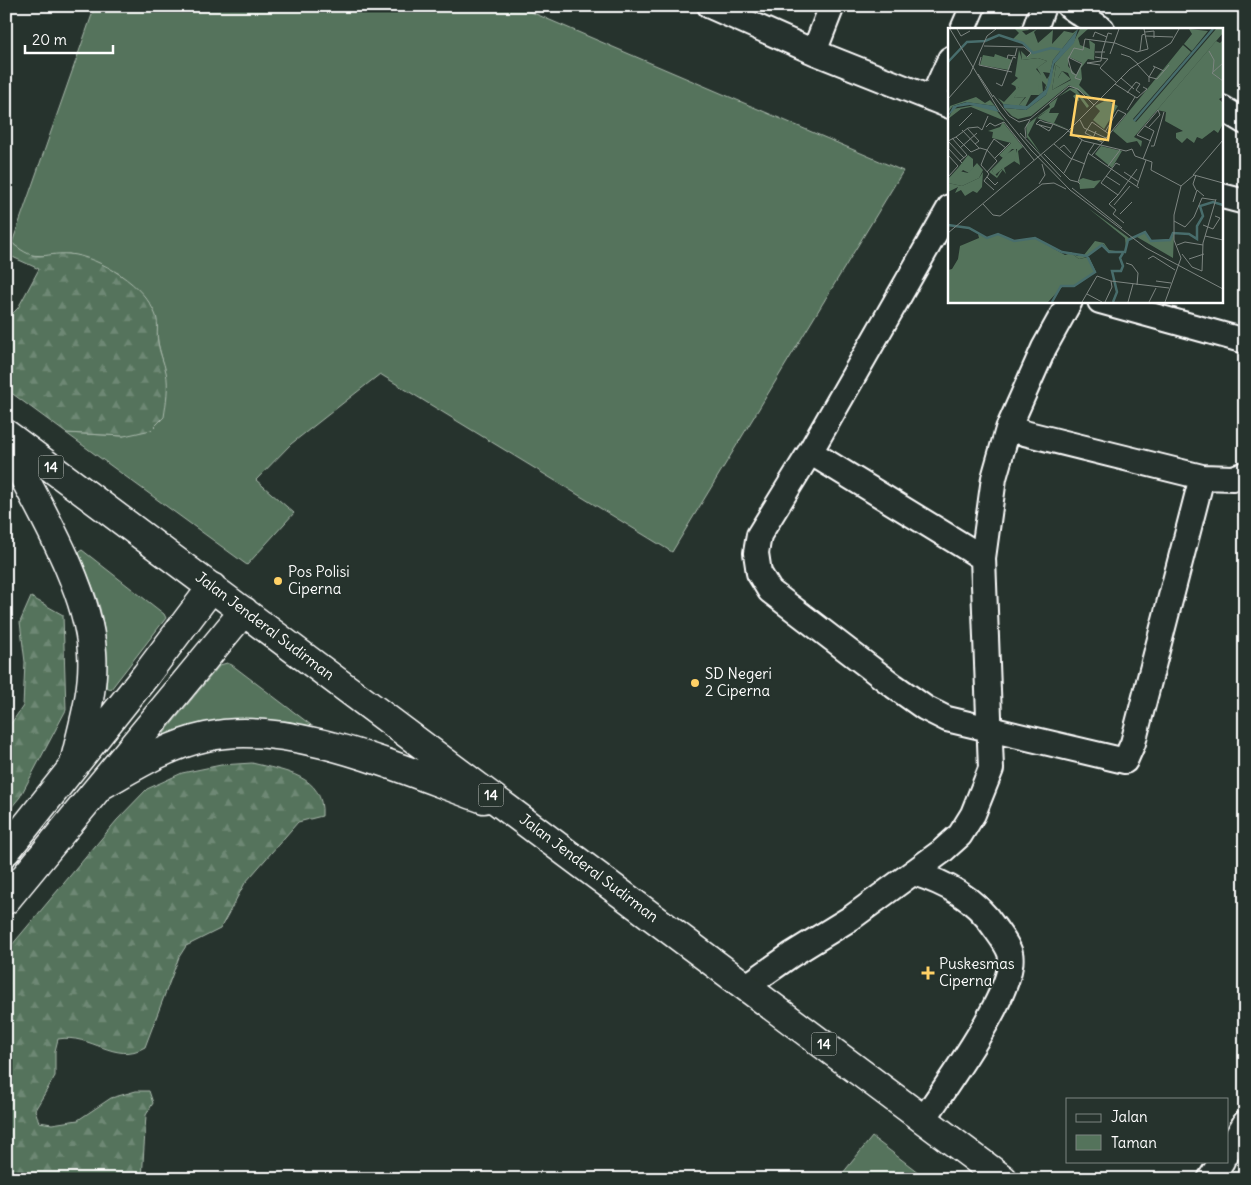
<svg xmlns="http://www.w3.org/2000/svg" width="1251" height="1185" viewBox="0 0 1251 1185" font-family="Delius,sans-serif">
  <style>
    .green { fill: #54735b; stroke: #aab9ad }
    .forest { fill: url(#forest-firs); stroke: #aab9ad }
    .lines { fill: none; stroke-linecap: round; stroke-linejoin: round }
    .street-casing { stroke: #fff; stroke-width: 28 }
    .highway-casing { stroke: #fff; stroke-width: 31 }
    .street { stroke: #26332d; stroke-width: 24 }
    .highway { stroke: #26332d; stroke-width: 28 }
    .poi-dot { fill: #ffd166; stroke: #26332d; stroke-width: 2 }
    .labels { text-anchor: middle; stroke-width: 4; stroke-linejoin: round; paint-order: stroke }
    .shield { fill: #26332d; stroke: #bec2c0; stroke-width: 1 }
    .shield-label { font-size: 14px; font-weight: bold; fill: #fff }
    .poi-label { font-size: 15px; fill: #fff; stroke: #26332d; text-anchor: start }
    .street-label { font-size: 15px; fill: #fff; stroke: #26332d }
    .inset-river { fill: none; stroke: #486d6c; stroke-width: 2.5 }
    .inset-road { fill: none; stroke: #7d8581; stroke-width: 1 }
    .view { fill: #ffd166; fill-opacity: 0.15; stroke: #ffd166; stroke-width: 2.5 }
    .inset-edge { fill: none; stroke: #fff; stroke-width: 2.5 }
  </style>
  <defs>
    <pattern id="forest-firs" width="22" height="20" patternUnits="userSpaceOnUse" patternTransform="scale(1.25)"><rect width="22" height="20" fill="#54735b"/><path d="M5 1l3.5 6h-7zM16 11l3.5 6h-7z" fill="#6e8874"/></pattern>
  </defs>
  <rect width="100%" height="100%" fill="#26332d"/>
  <filter id="ink" filterUnits="userSpaceOnUse"><feTurbulence type="fractalNoise" baseFrequency=".02" numOctaves="2"/><feDisplacementMap in="SourceGraphic" scale="10" xChannelSelector="R" yChannelSelector="G"/><feConvolveMatrix kernelMatrix="1 2 1 2 8 2 1 2 1" color-interpolation-filters="sRGB"/></filter>
  <g filter="url(#ink)">
    <!-- green -->
    <path class="green" d="M 95,6 L 517,6 L 903,171 L 672,552 L 380,374 L 291,444 L 256,480 L 294,513 L 247,565 L 66,433 L 124,436 L 166,374 L 158,343 L 156,317 L 120,274 L 85,258 L 69,254 L 48,256 L 27,255 L 12,243 Z
      M 82,550 L 164,614 L 166,618 L 111,689 L 106,687 C 106,655 107,626 96,595 C 91,580 82,567 77,553 Z
      M 227,663 L 232,665 L 311,725 L 308,726 L 285,721 L 243,719 L 209,723 L 165,736 L 164,733 L 220,665 Z
      M 872,1137 L 927,1179 L 838,1179 Z"/>
    <!-- forest -->
    <path class="forest" d="M 12,243 C 39,265 41,252 69,254 C 100,257 146,286 156,316 C 159,324 156,334 158,342 C 159,352 164,362 166,372 C 169,386 166,404 164,417 L 151,430 L 124,436 L 66,433 L 6,389 L 6,320 L 18,308 L 39,269 L 8,255 Z
      M 31,597 L 63,615 L 66,710 L 20,797 L 6,814 L 6,731 L 23,706 L 25,662 L 20,622 Z
      M 252,763 C 284,771 325,775 322,816 L 298,822 L 245,883 L 220,929 L 186,946 L 179,957 L 145,1047 C 115,1065 91,1033 58,1039 L 55,1051 L 55,1076 L 35,1110 L 39,1122 L 52,1124 L 78,1120 L 111,1098 L 136,1091 L 149,1091 L 153,1103 L 146,1115 L 142,1179 L 6,1179 L 6,952 L 117,820 L 147,789 L 182,773 L 221,765 Z"/>
    <g class="lines">
      <defs>
        <path id="street" d="M 710,6 L 814,52 L 950,106
          M 1069,6 L 1102,29
          M 963,29 L 973,6
          M 1035,29 L 1043,6
          M 814,52 L 832,6
          M 932,99 L 950,59
          M 1222,108 L 1245,122
          M 1222,196 L 1245,202
          M 950,207 L 810,452 L 759,535 L 756,553 L 759,573 L 770,591 L 894,686 L 925,708 L 947,719 L 1125,761 L 1133,743 L 1202,477
          M 1100,301 L 1245,341
          M 1008,429 L 1202,477 L 1233,478 L 1245,474
          M 810,452 L 983,558
          M 914,873 C 945,883 975,898 994,927 C 999,934 1007,944 1010,953 C 1019,987 944,1088 924,1119
          M 747,986 L 791,955 L 851,918 L 941,852 L 960,835 L 973,814 L 991,769 L 983,558 L 994,478 L 1008,429 L 1044,348 L 1070,301
          M 1227,1153 L 1245,1123
          M 1210,1179 L 1222,1161"/>
        <path id="highway" d="M 6,434 L 1003,1179
          M 6,443 C 36,503 88,585 92,652 C 95,690 82,728 74,764
          M 100,786 C 134,767 168,745 206,737 C 290,718 404,771 484,799
          M 6,851 L 146,675 L 212,587
          M 6,900 L 244,611"/>
      </defs>
      <!-- street casing -->
      <use href="#street" class="street-casing"/>
      <!-- highway casing -->
      <use href="#highway" class="highway-casing"/>
      <!-- street -->
      <use href="#street" class="street"/>
      <!-- highway -->
      <use href="#highway" class="highway"/>
    </g>
  </g>
  <!-- markers -->
  <g class="poi-dot">
    <circle cx="278" cy="581" r="5"/>
    <circle cx="695" cy="683" r="5"/>
    <path d="M925.5 965.5h5v5h5v5h-5v5h-5v-5h-5v-5h5z"/>
  </g>
  <g class="labels">
    <!-- shield labels -->
    <g class="shield">
      <rect x="38.5" y="455.5" width="25" height="23" rx="4"/>
      <rect x="478.5" y="783.5" width="25" height="23" rx="4"/>
      <rect x="811.5" y="1032.5" width="25" height="23" rx="4"/>
    </g>
    <g class="shield-label">
      <text x="51" y="472">14</text>
      <text x="491" y="800">14</text>
      <text x="824" y="1049">14</text>
    </g>
    <!-- poi labels -->
    <g class="poi-label">
      <text x="288" y="577">Pos Polisi<tspan x="288" dy="17">Ciperna</tspan></text>
      <text x="705" y="679">SD Negeri<tspan x="705" dy="17">2 Ciperna</tspan></text>
      <text x="939" y="969">Puskesmas<tspan x="939" dy="17">Ciperna</tspan></text>
    </g>
    <!-- street labels -->
    <g class="street-label">
      <text transform="translate(265 626) rotate(37)" y="5">Jalan Jenderal Sudirman</text>
      <text transform="translate(589 868) rotate(37)" y="5">Jalan Jenderal Sudirman</text>
    </g>
  </g>
  <!-- overview -->
  <g transform="translate(948 28)">
    <rect width="275" height="275" fill="#26332d"/>
    <path d="M 241,1 L 260,3 L 244,23 L 236,16 L 244,6 ZM 268,1 L 275,1 L 275,5 L 186,109 L 194,113 L 193,119 L 189,113 L 179,115 L 165,103 L 235,17 L 243,24 L 185,91 L 188,94 ZM 71,22 L 74,32 L 90,30 L 99,33 L 88,41 L 94,48 L 91,67 L 83,67 L 77,79 L 71,77 L 78,69 L 66,70 L 71,60 L 63,56 L 70,50 L 67,48 ZM 47,26 L 64,32 L 61,42 L 32,37 L 35,27 L 46,29 ZM 108,37 L 112,40 L 110,50 L 114,43 L 123,51 L 104,62 ZM 158,72 L 170,78 L 156,101 L 145,92 L 152,83 L 147,78 ZM 103,80 L 101,85 L 111,85 L 106,95 L 120,101 L 89,90 ZM 153,118 L 174,123 L 164,140 L 147,126 ZM 68,120 L 68,132 L 56,140 L 58,146 L 54,141 L 47,147 L 44,143 L 57,127 ZM 29,135 L 35,142 L 31,150 L 14,158 L 0,155 L 0,151 L 10,140 L 11,143 L 20,145 ZM 135,150 L 146,153 L 153,152 L 146,160 L 132,161 L 131,152 ZM 30,206 L 41,210 L 50,206 L 66,213 L 87,210 L 117,227 L 123,225 L 131,231 L 141,229 L 148,244 L 125,258 L 116,257 L 100,274 L 0,274 L 0,242 L 4,241 L 10,231 L 12,218 L 31,210 Z" fill="#54735b"/>
    <path d="M 67,1 L 80,1 L 81,2 L 74,3 L 78,7 L 89,1 L 86,4 L 90,15 L 105,2 L 104,16 L 116,3 L 125,5 L 130,1 L 105,32 L 102,45 L 95,44 L 99,51 L 101,48 L 100,56 L 96,63 L 98,57 L 94,53 L 95,64 L 91,67 L 90,59 L 93,47 L 89,40 L 99,33 L 90,30 L 74,32 L 73,23 L 79,29 L 84,23 L 74,14 L 65,11 L 71,5 ZM 132,1 L 140,1 L 130,10 L 132,17 L 142,21 L 141,12 L 147,16 L 146,32 L 140,31 L 133,40 L 134,51 L 131,57 L 146,72 L 121,57 L 83,88 L 70,91 L 64,88 L 56,80 L 78,82 L 98,67 L 107,35 L 125,15 ZM 121,29 L 134,35 L 128,47 L 120,38 ZM 108,37 L 112,40 L 108,45 L 109,51 L 114,43 L 120,45 L 123,52 L 104,62 ZM 67,56 L 72,61 L 66,70 L 77,69 L 71,77 L 77,79 L 55,76 L 50,70 L 56,74 L 68,61 ZM 122,60 L 128,61 L 141,78 L 139,80 L 131,69 L 131,73 L 128,72 L 125,68 L 128,66 L 122,62 L 110,69 L 106,79 L 89,89 L 80,107 L 93,126 L 79,109 L 78,97 L 102,79 L 101,76 ZM 28,69 L 37,75 L 42,72 L 47,78 L 18,74 L 5,78 L 0,84 L 2,78 ZM 27,77 L 48,82 L 57,93 L 23,79 L 13,81 L 0,91 L 5,81 ZM 55,94 L 75,119 L 70,123 L 72,137 L 66,133 L 69,121 L 64,121 L 44,143 L 49,148 L 52,143 L 56,140 L 49,150 L 41,144 L 55,130 L 51,127 L 63,115 L 44,110 L 45,104 L 40,103 L 52,99 ZM 20,127 L 25,131 L 25,140 L 21,145 L 15,142 L 9,148 L 10,140 ZM 35,144 L 34,159 L 29,165 L 25,163 L 17,168 L 13,162 L 7,165 L 10,159 L 0,164 L 0,155 L 14,158 L 31,150 ZM 140,180 L 181,210 L 178,221 L 177,210 ZM 197,204 L 202,213 L 222,212 L 226,206 L 225,230 L 189,209 ZM 147,213 L 156,215 L 161,222 L 174,224 L 161,223 L 155,216 L 139,229 L 131,231 L 123,225 L 116,225 L 123,224 L 129,228 L 136,227 Z" fill="#54735b" fill-rule="evenodd"/>
    <path d="M 275,12 L 275,69 L 271,71 L 275,75 L 275,96 L 270,105 L 266,102 L 254,111 L 249,109 L 246,115 L 239,110 L 234,115 L 228,110 L 228,105 L 235,103 L 217,93 L 218,84 L 209,82 L 268,13 L 272,15 Z" fill="#54735b"/>
    <path d="M 130,1 L 126,15 L 106,36 L 103,55 L 98,67 L 78,82 L 56,80 L 55,76 L 79,78 L 98,61 L 105,32 ZM 19,74 L 47,78 L 51,84 L 22,77 L 9,79 L 0,88 L 5,78 Z" fill="#486d6c"/>
    <path class="inset-river" d="M 0,34 L 19,14 L 37,13 L 51,7 L 75,15 L 85,25 L 103,20 L 115,22M 186,93 L 265,1M 0,197 L 21,200 L 39,210 L 50,206 L 66,213 L 87,210 L 114,224 L 139,228M 104,274 L 113,258 L 126,258 L 147,244 L 139,228 L 154,217 L 161,224 L 177,224 L 180,212 L 197,204 L 203,213 L 222,212 L 225,205 L 241,206 L 249,211 L 249,198 L 255,188 L 252,178 L 265,174 L 275,177M 165,274 L 169,264 L 164,243 L 173,243 L 175,238 L 172,230 L 175,225"/>
    <path class="inset-road" d="M 2,1 L 52,84 L 83,122 L 122,162 L 198,220 L 275,261M 9,1 L 13,8 L 22,3M 196,1 L 200,21M 197,4 L 206,3 L 206,10M 198,8 L 225,9M 145,9 L 147,4 L 159,9M 36,18 L 76,19 L 83,25 L 79,29M 192,23 L 194,7 L 197,6M 261,23 L 266,32 L 265,44M 147,24 L 154,24 L 160,5 L 164,6M 162,26 L 171,1M 173,26 L 182,29 L 190,36M 33,29 L 31,37 L 64,44M 120,29 L 134,36 L 127,50 L 133,52M 147,29 L 160,31 L 152,40 L 169,55M 59,31 L 60,27 L 67,28 L 69,20M 275,35 L 264,45 L 275,53M 189,36 L 201,49 L 207,39M 152,37 L 139,35 L 153,33 L 154,24 L 157,24M 205,38 L 216,43 L 221,37M 30,46 L 45,69M 128,47 L 124,45 L 120,31 L 126,20 L 135,22 L 137,11 L 167,15 L 189,24 L 200,21M 173,50 L 186,61M 201,54 L 201,49 L 209,51 L 216,43M 48,55 L 54,58 L 65,29 L 68,30M 167,56 L 189,70 L 199,61 L 195,59M 179,65 L 188,54 L 192,56 L 188,62 L 192,65M 45,67 L 61,88 L 71,94 L 82,91 L 121,58 L 130,61 L 146,77M 0,71 L 22,46 L 39,8 L 48,1M 179,82 L 187,69M 132,92 L 136,100 L 158,110M 105,96 L 103,100 L 88,96 L 92,92 L 96,94 L 105,96 L 120,102M 91,97 L 101,103 L 103,100M 11,98 L 24,85M 38,99 L 42,95 L 47,98 L 56,94 L 86,132M 201,99 L 212,87 L 210,82M 19,100 L 31,113 L 27,116M 14,102 L 31,120M 34,102 L 40,88M 120,103 L 136,113 L 178,123 L 184,121 L 187,128 L 204,134 L 203,142 L 233,158M 148,103 L 145,110 L 154,114M 72,105 L 113,149M 8,109 L 20,100 L 30,99 L 34,102M 145,109 L 137,105 L 144,94 L 161,106M 4,110 L 19,127 L 12,133M 78,110 L 77,100 L 82,92M 0,113 L 8,109 L 23,124 L 32,120 L 39,122 L 33,137 L 41,146 L 36,153 L 46,162M 0,113 L 16,130M 203,113 L 189,107 L 210,82M 106,116 L 122,130 L 137,136M 146,116 L 140,125 L 191,160M 203,118 L 206,118 L 216,84M 0,120 L 14,135M 12,120 L 29,105M 112,120 L 116,117 L 123,125M 96,126 L 122,152 L 130,154M 0,127 L 10,138 L 0,149M 144,127 L 178,86 L 170,82 L 157,104M 47,130 L 62,115M 195,131 L 206,103 L 197,98M 172,137 L 168,135 L 153,155 L 170,167 L 161,176 L 168,182 L 165,186 L 176,195M 160,138 L 172,122M 39,144 L 49,133 L 39,122 L 46,111 L 58,120M 176,144 L 191,154M 116,145 L 134,112M 245,147 L 275,112M 248,147 L 245,156 L 248,162M 158,148 L 172,157M 39,149 L 47,157 L 50,154M 91,156 L 97,147 L 94,136M 132,156 L 130,154 L 140,125M 189,158 L 198,132M 124,160 L 174,200M 170,167 L 189,141M 245,174 L 249,162 L 256,168M 35,176 L 45,187 L 52,188 L 94,156 L 106,155 L 118,161M 166,177 L 182,158M 172,186 L 184,174M 226,193 L 237,199 L 246,189 L 254,170 L 267,172M 255,197 L 265,201 L 272,190 L 267,188M 0,205 L 115,108 L 182,41 L 223,15 L 231,1M 257,208 L 275,212M 229,217 L 237,214 L 255,217M 234,226 L 244,239 L 254,243 L 255,215 L 268,171M 200,231 L 205,228 L 227,242M 241,231 L 256,226M 178,235 L 184,237 L 190,245 L 189,257M 208,253 L 223,255M 139,266 L 154,274M 134,274 L 149,248 L 163,253 L 221,260M 157,274 L 164,259 L 163,253M 180,274 L 185,256M 201,274 L 208,260M 217,274 L 233,230 L 226,212 L 226,187 L 233,158 L 246,147 L 275,155"/>
    <path class="view" d="M 129,68 L 166,73 L 160,112 L 123,107 Z"/>
    <rect width="275" height="275" class="inset-edge"/>
  </g>
  <!-- margin -->
  <rect width="1251" height="1185" fill="none" stroke="#26332d" stroke-width="25"/>
  <rect x="12" y="12" width="1226" height="1160" fill="none" stroke="#fff" stroke-width="2" filter="url(#ink)"/>
  <!-- legend -->
  <rect x="1066" y="1098" width="162" height="65" fill="#26332d" stroke="#7d8581"/>
  <rect x="1076" y="1114" width="25" height="8" fill="#26332d" stroke="#7d8581"/>
  <text x="1111" y="1122" font-size="15" fill="#ffffff">Jalan</text>
  <rect x="1076" y="1135" width="25" height="15" fill="#54735b" stroke="#7d8581"/>
  <text x="1111" y="1148" font-size="15" fill="#ffffff">Taman</text>
  <!-- scale -->
  <path d="M25 45v8h88v-8" fill="none" stroke="#ffffff" stroke-width="2.5"/>
  <text x="32" y="45" font-size="15" fill="#ffffff" stroke="#26332d" stroke-width="4" paint-order="stroke">20 m</text>
</svg>
